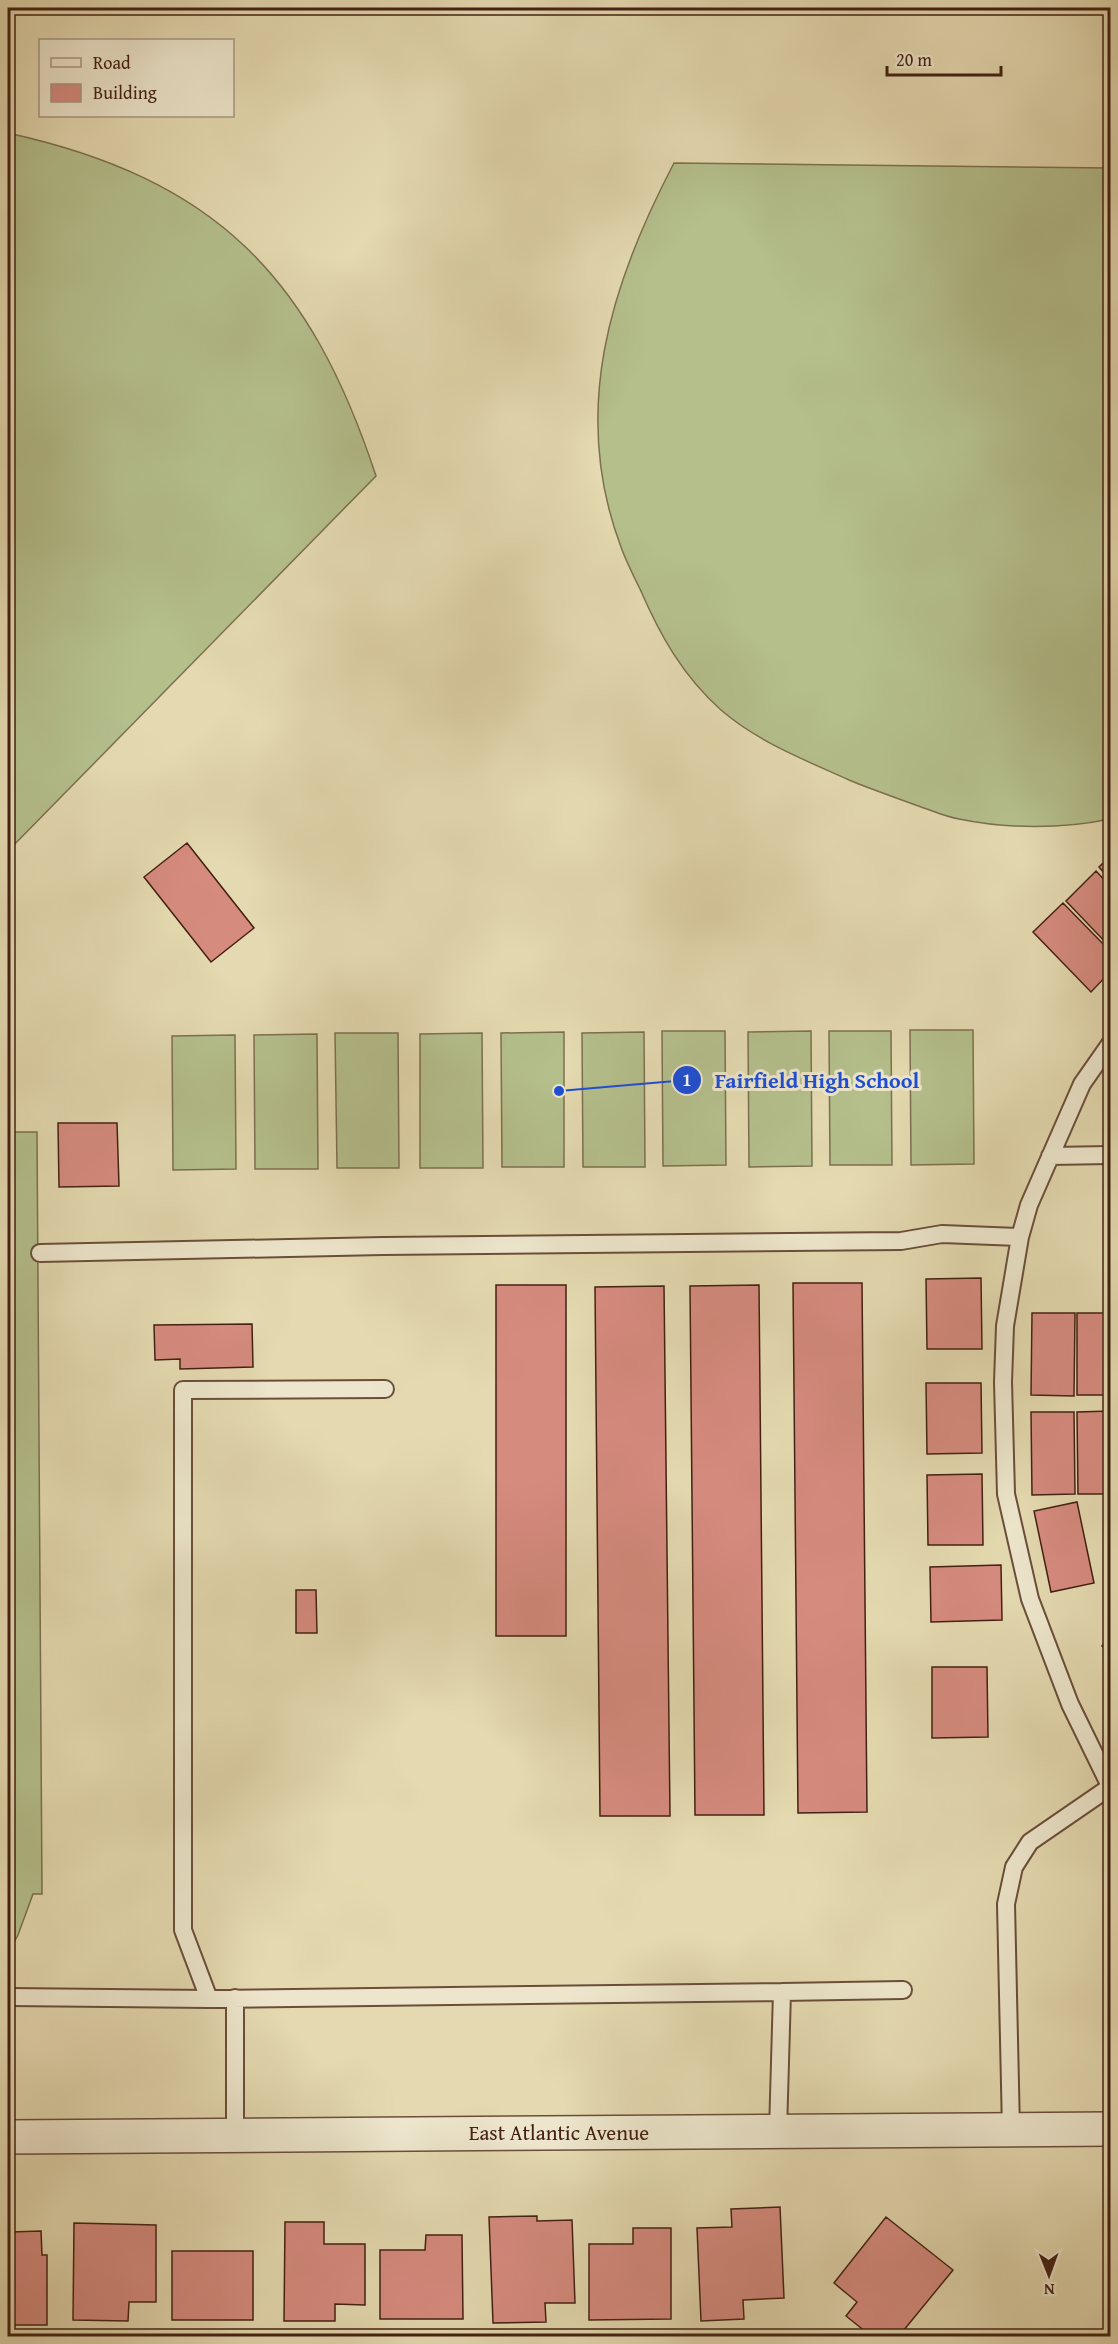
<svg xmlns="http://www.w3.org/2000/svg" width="1118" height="2344" viewBox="0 0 1118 2344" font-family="'Gentium Book Plus',serif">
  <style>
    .pitch { fill: #b4bf8c; stroke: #7c704f; stroke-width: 1.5 }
    .building { fill: #d68b7f; stroke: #432012; stroke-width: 1.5 }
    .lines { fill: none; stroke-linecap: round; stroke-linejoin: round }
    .lane-casing { stroke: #6b4e3a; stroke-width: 20 }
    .street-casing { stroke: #6b4e3a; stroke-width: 36 }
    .lane { stroke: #ede6cc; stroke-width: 16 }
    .street { stroke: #ede6cc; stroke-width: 33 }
    .labels { text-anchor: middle; stroke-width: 6; stroke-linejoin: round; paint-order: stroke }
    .street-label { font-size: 21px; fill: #432012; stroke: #ede6cc }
    .leader { fill: none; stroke: #1d4ed8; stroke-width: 2 }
    .callout-dot { fill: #1d4ed8; stroke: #ede6cc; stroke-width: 2 }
    .mark-label { font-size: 18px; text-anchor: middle; font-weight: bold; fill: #fff }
    .callout-label { font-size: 22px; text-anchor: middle; font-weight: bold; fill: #1d4ed8; stroke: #ede6cc; stroke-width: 6; stroke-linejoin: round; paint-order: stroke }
  </style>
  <rect width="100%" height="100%" fill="#e4d9b0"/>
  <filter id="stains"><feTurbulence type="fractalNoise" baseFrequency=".00333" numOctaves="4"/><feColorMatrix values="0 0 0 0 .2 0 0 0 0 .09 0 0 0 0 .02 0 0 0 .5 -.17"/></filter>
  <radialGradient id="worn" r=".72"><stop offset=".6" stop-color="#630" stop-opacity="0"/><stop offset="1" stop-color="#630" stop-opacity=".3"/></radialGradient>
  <!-- pitch -->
  <path class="pitch" d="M 8,133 C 216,179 310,276 376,476 L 8,851 Z
    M 674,163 L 1110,168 L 1110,819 C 1063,829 1007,829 959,819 C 946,817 933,811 921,807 C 897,798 873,790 849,780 C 805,760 758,742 721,710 C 682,675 660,635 640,589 C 633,575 626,561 621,547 C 570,412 610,285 674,163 Z
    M 910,1030 L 973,1030 L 974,1164 L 911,1165 Z
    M 662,1031 L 725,1031 L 726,1165 L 663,1166 Z
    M 811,1031 L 812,1166 L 749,1167 L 748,1032 Z
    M 829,1031 L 891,1031 L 892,1165 L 830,1165 Z
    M 564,1032 L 564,1167 L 502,1167 L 501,1033 Z
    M 644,1032 L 645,1167 L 583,1167 L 582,1033 Z
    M 335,1033 L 398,1033 L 399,1168 L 337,1168 Z
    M 482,1033 L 483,1168 L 420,1168 L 420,1034 Z
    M 317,1034 L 318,1169 L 255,1169 L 254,1035 Z
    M 235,1035 L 236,1169 L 173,1170 L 172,1036 Z
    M 8,1132 L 37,1132 L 42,1894 L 33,1894 L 18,1935 L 8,1953 Z"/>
  <!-- building -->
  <path class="building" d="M 187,843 L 254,928 L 211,962 L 144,877 Z
    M 1110,856 L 1110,880 L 1099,867 Z
    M 1096,871 L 1110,886 L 1110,947 L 1066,901 Z
    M 1063,903 L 1110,951 L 1110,972 L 1091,992 L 1033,932 Z
    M 58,1123 L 117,1123 L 119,1186 L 59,1187 Z
    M 981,1278 L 982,1349 L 927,1349 L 926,1279 Z
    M 793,1283 L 862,1283 L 867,1812 L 798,1813 Z
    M 496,1285 L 566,1285 L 566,1636 L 496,1636 Z
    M 759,1285 L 764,1815 L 695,1815 L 690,1286 Z
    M 664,1286 L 670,1816 L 600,1816 L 595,1287 Z
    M 1032,1313 L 1075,1313 L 1074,1396 L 1031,1395 Z
    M 1077,1313 L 1110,1313 L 1110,1395 L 1077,1395 Z
    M 252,1324 L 253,1367 L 180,1369 L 180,1359 L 155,1360 L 154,1325 Z
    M 926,1383 L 981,1383 L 982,1453 L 927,1454 Z
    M 1110,1411 L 1110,1494 L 1078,1494 L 1077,1412 Z
    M 1031,1412 L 1074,1412 L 1075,1494 L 1032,1495 Z
    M 982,1474 L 983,1545 L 928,1545 L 927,1475 Z
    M 1077,1502 L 1094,1583 L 1051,1592 L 1034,1511 Z
    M 1001,1565 L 1002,1620 L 931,1622 L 930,1567 Z
    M 296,1590 L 316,1590 L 317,1633 L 296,1633 Z
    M 1110,1637 L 1110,1654 L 1102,1646 Z
    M 932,1667 L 987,1667 L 988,1737 L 932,1738 Z
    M 780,2207 L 784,2298 L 743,2300 L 744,2319 L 701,2321 L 697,2228 L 732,2227 L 731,2209 Z
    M 8,2216 L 11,2216 L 11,2232 L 41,2231 L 42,2255 L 47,2255 L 47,2325 L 8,2325 Z
    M 537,2216 L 537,2221 L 572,2220 L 575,2303 L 545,2303 L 546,2322 L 493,2323 L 489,2217 Z
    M 886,2217 L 953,2270 L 899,2336 L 871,2336 L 846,2316 L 857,2302 L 834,2283 Z
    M 285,2222 L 324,2222 L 324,2244 L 365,2244 L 365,2305 L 335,2304 L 335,2321 L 284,2321 Z
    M 74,2223 L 156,2225 L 156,2302 L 129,2302 L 128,2321 L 73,2320 Z
    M 633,2228 L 671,2228 L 671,2319 L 589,2320 L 589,2244 L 633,2244 Z
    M 426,2235 L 462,2235 L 463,2319 L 380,2319 L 380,2250 L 425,2250 Z
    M 172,2251 L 253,2251 L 253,2320 L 172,2320 Z"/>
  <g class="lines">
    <defs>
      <path id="lane" d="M 1110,1044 L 1082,1084 L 1029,1205 L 1020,1237 L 1005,1326 L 1003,1382 L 1006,1494 L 1030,1599 L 1070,1704 L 1110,1786
        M 1050,1156 L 1110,1155
        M 40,1253 L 383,1246 L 901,1241 L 942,1234 L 1020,1237
        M 782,1992 L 903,1990
        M 8,1997 L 209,1999 L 782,1992 L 778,2132
        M 209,1999 L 183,1930 L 183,1390 L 385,1389
        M 1011,2130 L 1006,1904 L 1014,1867 L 1030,1842 L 1110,1787
        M 235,2136 L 235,1998"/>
      <path id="street" d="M 8,2137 L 1110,2129"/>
    </defs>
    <!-- lane casing -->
    <use href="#lane" class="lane-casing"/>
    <!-- street casing -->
    <use href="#street" class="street-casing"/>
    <!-- lane -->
    <use href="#lane" class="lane"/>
    <!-- street -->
    <use href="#street" class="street"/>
  </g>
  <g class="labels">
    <!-- street labels -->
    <g class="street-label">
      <text x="559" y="2140">East Atlantic Avenue</text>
    </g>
  </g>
  <!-- callouts -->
  <path class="leader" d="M559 1091L687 1080"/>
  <g class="callout-dot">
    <circle cx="559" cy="1091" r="6"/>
    <circle cx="687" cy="1080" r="15"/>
  </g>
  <g class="mark-label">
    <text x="687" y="1086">1</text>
  </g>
  <g class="callout-label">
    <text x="817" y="1088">Fairfield High School</text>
  </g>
  <!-- margin -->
  <rect width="1118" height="2344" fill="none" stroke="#e4d9b0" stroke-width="30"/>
  <rect x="9" y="9" width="1100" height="2326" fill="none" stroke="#432012" stroke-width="3"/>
  <rect x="15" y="15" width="1088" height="2314" fill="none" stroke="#432012" stroke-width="1.5"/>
  <!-- legend -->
  <rect x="39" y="39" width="195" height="78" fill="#ede6cc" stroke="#a99782" stroke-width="1.5"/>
  <rect x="51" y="58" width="30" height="9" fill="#ede6cc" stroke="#a99782" stroke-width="1.5"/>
  <text x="93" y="69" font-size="18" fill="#432012">Road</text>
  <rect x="51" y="84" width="30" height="18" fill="#d68b7f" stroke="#a99782" stroke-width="1.5"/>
  <text x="93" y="99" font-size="18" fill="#432012">Building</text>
  <!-- north arrow -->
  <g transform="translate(1049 2275) rotate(179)" stroke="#ede6cc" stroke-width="4.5" paint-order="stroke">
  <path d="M0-4.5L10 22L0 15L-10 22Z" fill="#432012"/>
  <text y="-9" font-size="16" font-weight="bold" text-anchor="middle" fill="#432012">N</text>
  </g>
  <!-- scale -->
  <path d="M887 66v9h114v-9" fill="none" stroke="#432012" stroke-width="3"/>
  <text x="896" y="66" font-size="18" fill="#432012" stroke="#ede6cc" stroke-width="4.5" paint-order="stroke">20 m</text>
  <rect width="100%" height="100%" filter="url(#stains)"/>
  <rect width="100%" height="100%" fill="url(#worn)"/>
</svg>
